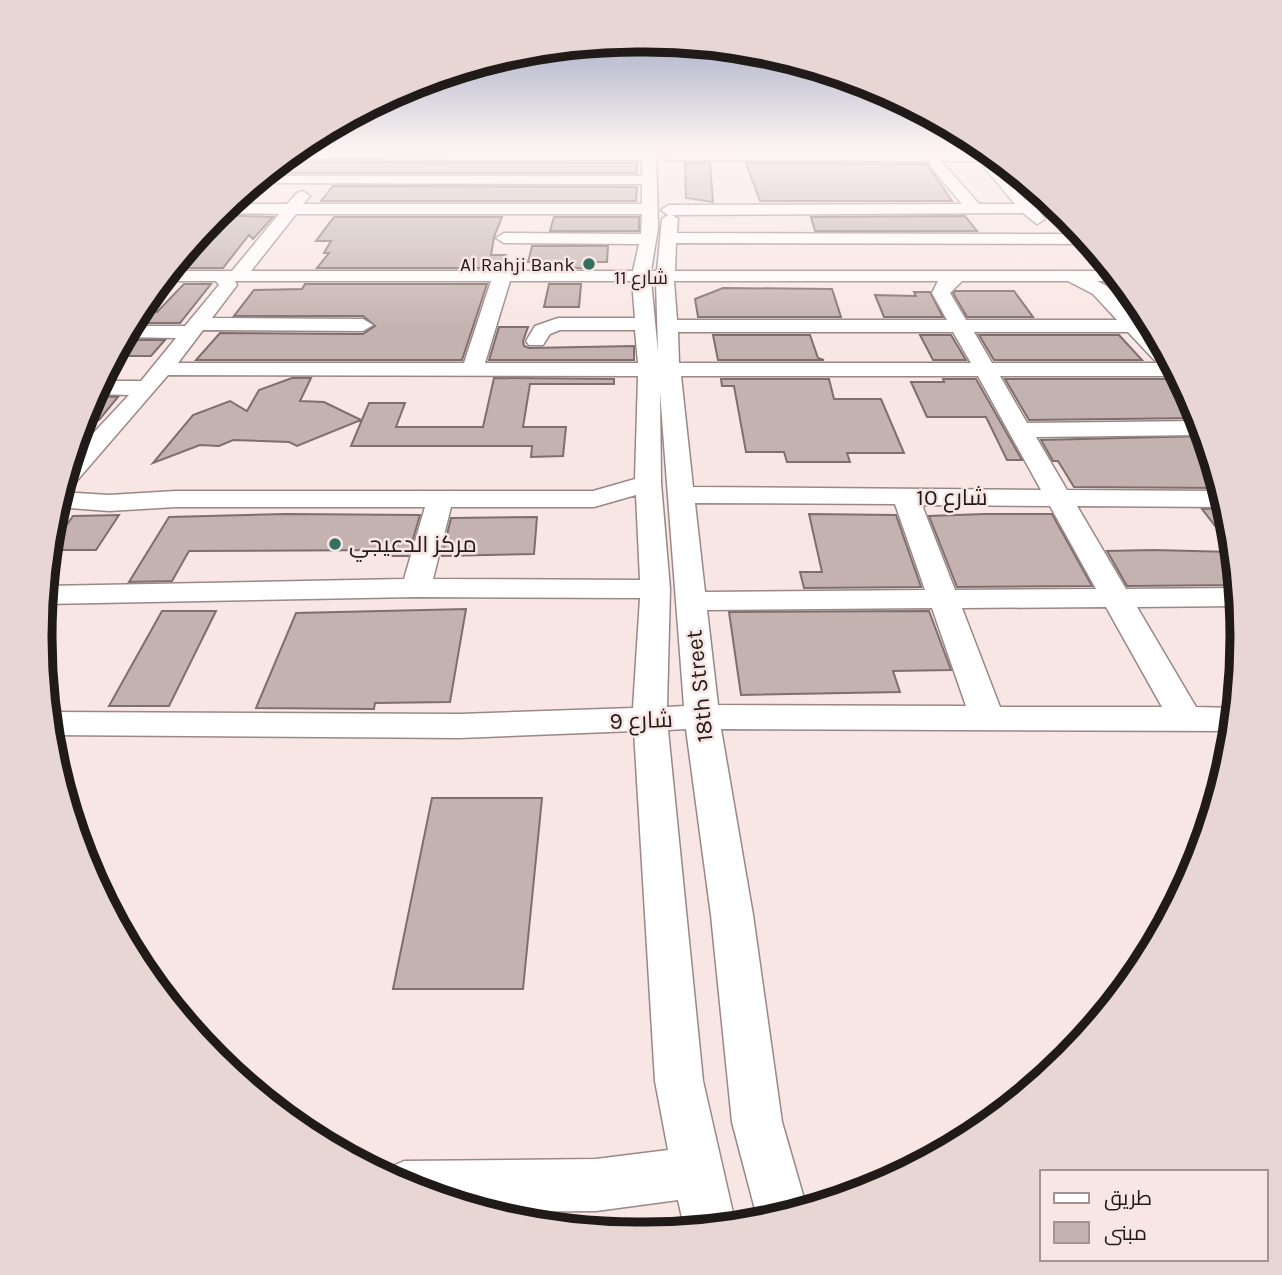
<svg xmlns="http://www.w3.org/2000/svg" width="1282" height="1275" viewBox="0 0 1282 1275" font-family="Karla,Cairo,sans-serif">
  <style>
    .building { fill: #c3b2b0; stroke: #7e6e6d; stroke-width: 2 }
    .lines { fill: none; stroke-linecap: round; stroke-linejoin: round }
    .minor-casing { stroke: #998886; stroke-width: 3 }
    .minor { fill: #fff; fill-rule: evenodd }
    .poi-dot { fill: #32715f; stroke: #f8e6e4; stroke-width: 2.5 }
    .labels { text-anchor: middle; stroke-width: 5; stroke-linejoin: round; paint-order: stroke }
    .far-poi-label { font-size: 19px; fill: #201a19; stroke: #f8e6e4; text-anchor: end }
    .far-street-label { font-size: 19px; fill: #201a19; stroke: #f8e6e4 }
    .street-label { font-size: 23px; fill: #201a19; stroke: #f8e6e4 }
    .poi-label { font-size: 23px; fill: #201a19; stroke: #f8e6e4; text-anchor: start }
    .rim { fill: none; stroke: #201a19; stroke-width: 9 }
  </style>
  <rect width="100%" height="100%" fill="#f8e6e4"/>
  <!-- building -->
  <path class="building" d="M 740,149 L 922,149 L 923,150 L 741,150 Z
    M 281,161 L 283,162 L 637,163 L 637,173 L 266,173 Z
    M 685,163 L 710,163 L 713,202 L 686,198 Z
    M 746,163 L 927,164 L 952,201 L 760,201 Z
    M 333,186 L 637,187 L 636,201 L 321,201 Z
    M 216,215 L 273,217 L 253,239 L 249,235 L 223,268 L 172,268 Z
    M 965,216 L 977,231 L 815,231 L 811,217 Z
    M 334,217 L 502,217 L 494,237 L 491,255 L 506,255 L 501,268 L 317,268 L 329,253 L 324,253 L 331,241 L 316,241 Z
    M 554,217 L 639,217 L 639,231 L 550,231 Z
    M 532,246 L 608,246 L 607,262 L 584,262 L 583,268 L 551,268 L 553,262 L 528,262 Z
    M 184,284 L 211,284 L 180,323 L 131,323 L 138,312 L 157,312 Z
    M 305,284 L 487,284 L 462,360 L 196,360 L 220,333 L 363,334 L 375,326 L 363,316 L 234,316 L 254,290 L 302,289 Z
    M 549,284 L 581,284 L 579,307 L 544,307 Z
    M 723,288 L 832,289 L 841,317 L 698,317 L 695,299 Z
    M 955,291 L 1014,291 L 1033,317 L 967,317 L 953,293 Z
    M 914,292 L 930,292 L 943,317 L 884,317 L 875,295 L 916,296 Z
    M 499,327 L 528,327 L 523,341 L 524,346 L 529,348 L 634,346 L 634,360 L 489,360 Z
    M 713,335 L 810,335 L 818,358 L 824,360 L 718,360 Z
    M 920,335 L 951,335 L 966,360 L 933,360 Z
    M 979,335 L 1119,335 L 1142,360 L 994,360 Z
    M 123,339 L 124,340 L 165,340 L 151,356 L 114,356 Z
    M 292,378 L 311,378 L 300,401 L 324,402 L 361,420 L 297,446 L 289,442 L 233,440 L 219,446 L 200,445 L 153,463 L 193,415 L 230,401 L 247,411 L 259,390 Z
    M 494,378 L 614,379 L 614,384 L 530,384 L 523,427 L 566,427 L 563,456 L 531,457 L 532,446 L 351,446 L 369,403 L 405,403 L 396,427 L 483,427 Z
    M 721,379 L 829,379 L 834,399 L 881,399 L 904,453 L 847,453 L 850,462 L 787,462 L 784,452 L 746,452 L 734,386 L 722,386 Z
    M 943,379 L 976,379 L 1022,460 L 1007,460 L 986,417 L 927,417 L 911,382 L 944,382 Z
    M 1005,379 L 1173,379 L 1191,400 L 1199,418 L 1029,420 Z
    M 93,396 L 118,397 L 99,420 L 82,420 Z
    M 1204,436 L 1220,488 L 1074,487 L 1058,461 L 1053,461 L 1041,440 Z
    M 1226,508 L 1230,521 L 1233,549 L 1202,509 Z
    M 286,514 L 420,515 L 408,556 L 390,556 L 392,550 L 189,551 L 172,581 L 129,582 L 169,517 Z
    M 809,514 L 896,515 L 921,587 L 804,588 L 800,572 L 822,572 Z
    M 985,514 L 1052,514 L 1092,586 L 957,587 L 929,516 Z
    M 119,515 L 96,550 L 49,550 L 73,516 Z
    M 537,517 L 534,554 L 442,556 L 451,518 Z
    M 1153,550 L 1233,552 L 1237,585 L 1127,586 L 1107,551 Z
    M 466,609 L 450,702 L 375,703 L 374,709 L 256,708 L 296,613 Z
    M 162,611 L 216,611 L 169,706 L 109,706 Z
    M 929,611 L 951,670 L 893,671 L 900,692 L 741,695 L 729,612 Z
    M 432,798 L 542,798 L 523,989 L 393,989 Z"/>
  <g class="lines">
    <defs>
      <path id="minor" d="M 642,149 L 656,149 L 658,228 L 651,271 L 657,271 L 662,219 L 668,215 L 661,210 L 669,205 L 962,204 L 930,166 L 929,161 L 667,160 L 660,156 L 662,153 L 972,153 L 969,149 L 984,149 L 1000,160 L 994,161 L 1032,203 L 1052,203 L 1063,212 L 1040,213 L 1045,219 L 1037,224 L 1023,213 L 672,215 L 678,219 L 677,233 L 1055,234 L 1083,235 L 1091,244 L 676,243 L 675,271 L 1112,271 L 1121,281 L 1097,281 L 1107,286 L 1161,343 L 1179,376 L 1000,376 L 1027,423 L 1200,421 L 1202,435 L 1036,437 L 1067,490 L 1221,491 L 1224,507 L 1077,506 L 1126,589 L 1237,588 L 1239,606 L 1137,607 L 1196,707 L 1235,708 L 1233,731 L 721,729 L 753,915 L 782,1122 L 807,1209 L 761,1223 L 757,1217 L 732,1122 L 711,915 L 686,729 L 668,730 L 703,1081 L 736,1226 L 685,1231 L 678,1200 L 596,1211 L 484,1212 L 409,1189 L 383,1175 L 386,1169 L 404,1161 L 596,1159 L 668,1150 L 655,1081 L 634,731 L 460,738 L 50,735 L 48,712 L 460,714 L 633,708 L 640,598 L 416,597 L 44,604 L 45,586 L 404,579 L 425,507 L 176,507 L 109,511 L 56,507 L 60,492 L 109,495 L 176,491 L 593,491 L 635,479 L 638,376 L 168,375 L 74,484 L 62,486 L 71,457 L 129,395 L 94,394 L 101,381 L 141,381 L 176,338 L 124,337 L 130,326 L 185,326 L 219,285 L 216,281 L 162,281 L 170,271 L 232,271 L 279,214 L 218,213 L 229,204 L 287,204 L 297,193 L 302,191 L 310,196 L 303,204 L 642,204 L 642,184 L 254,183 L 263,176 L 642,176 L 642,160 L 283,159 L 292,152 L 642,152 ZM 941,161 L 979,161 L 1015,204 L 979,204 ZM 296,214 L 642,214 L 641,234 L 504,233 L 496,238 L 504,243 L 639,244 L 633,271 L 251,271 ZM 235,281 L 491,281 L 464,363 L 178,363 L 203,330 L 363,331 L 373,325 L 363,319 L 212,318 L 237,285 ZM 510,281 L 632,281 L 635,318 L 558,318 L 535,326 L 526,341 L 529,345 L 543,345 L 550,334 L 560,330 L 635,330 L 638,363 L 485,363 ZM 651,281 L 656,281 L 658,352 ZM 674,281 L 938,281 L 932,293 L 947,320 L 677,320 ZM 962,281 L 1068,281 L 1093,294 L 1117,320 L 966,320 L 950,293 ZM 678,332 L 953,332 L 971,363 L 679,363 ZM 974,332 L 1128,332 L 1157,363 L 992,363 ZM 681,376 L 978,376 L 1041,490 L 693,487 ZM 660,392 L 684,706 L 667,707 L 670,589 L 661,483 ZM 636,495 L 640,580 L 433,579 L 451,507 L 594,507 ZM 695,503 L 895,504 L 925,590 L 705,592 ZM 922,505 L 1050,506 L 1096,589 L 955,590 ZM 1106,607 L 1162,707 L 1000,707 L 962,608 ZM 932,608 L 966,706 L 718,705 L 707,610 Z"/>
    </defs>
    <!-- minor casing -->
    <use href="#minor" class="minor-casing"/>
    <!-- minor -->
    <use href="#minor" class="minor"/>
  </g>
  <!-- sky -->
  <linearGradient id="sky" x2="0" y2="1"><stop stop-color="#959cba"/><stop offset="0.45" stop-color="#fcf4f3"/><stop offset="1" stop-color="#fcf4f3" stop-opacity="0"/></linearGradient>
  <rect width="1282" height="328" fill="url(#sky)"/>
  <!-- markers -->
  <g class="poi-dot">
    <circle cx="589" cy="264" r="7"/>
    <circle cx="335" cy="544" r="7"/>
  </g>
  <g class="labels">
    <!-- far-poi labels -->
    <g class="far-poi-label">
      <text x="575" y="271">Al Rahji Bank</text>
    </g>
    <!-- far-street labels -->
    <g class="far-street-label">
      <text x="641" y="284">شارع 11</text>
    </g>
    <!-- street labels -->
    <g class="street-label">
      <text x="952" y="505">شارع 10</text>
      <text transform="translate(699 686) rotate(-96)" y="8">18th Street</text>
      <text transform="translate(641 720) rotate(-2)" y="8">شارع 9</text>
    </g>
    <!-- poi labels -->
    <g class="poi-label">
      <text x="349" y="552">مركز الدعيجي</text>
    </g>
  </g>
  <!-- crop -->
  <path d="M0 0H1282V1275H0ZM637 52H645A585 585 0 0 1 1230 637V637A585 585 0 0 1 645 1222H637A585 585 0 0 1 52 637V637A585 585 0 0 1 637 52Z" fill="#e7d6d4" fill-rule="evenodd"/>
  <path class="rim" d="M637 52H645A585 585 0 0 1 1230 637V637A585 585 0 0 1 645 1222H637A585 585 0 0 1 52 637V637A585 585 0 0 1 637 52Z"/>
  <!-- legend -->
  <rect x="1040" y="1170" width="228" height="91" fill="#f8e6e4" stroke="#a29493" stroke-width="2"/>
  <rect x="1054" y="1193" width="35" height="10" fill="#ffffff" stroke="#a29493" stroke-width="2"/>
  <text x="1104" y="1205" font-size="21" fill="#201a19">طريق</text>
  <rect x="1054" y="1222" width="35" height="21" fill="#c3b2b0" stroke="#a29493" stroke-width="2"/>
  <text x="1104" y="1240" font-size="21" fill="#201a19">مبنى</text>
</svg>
